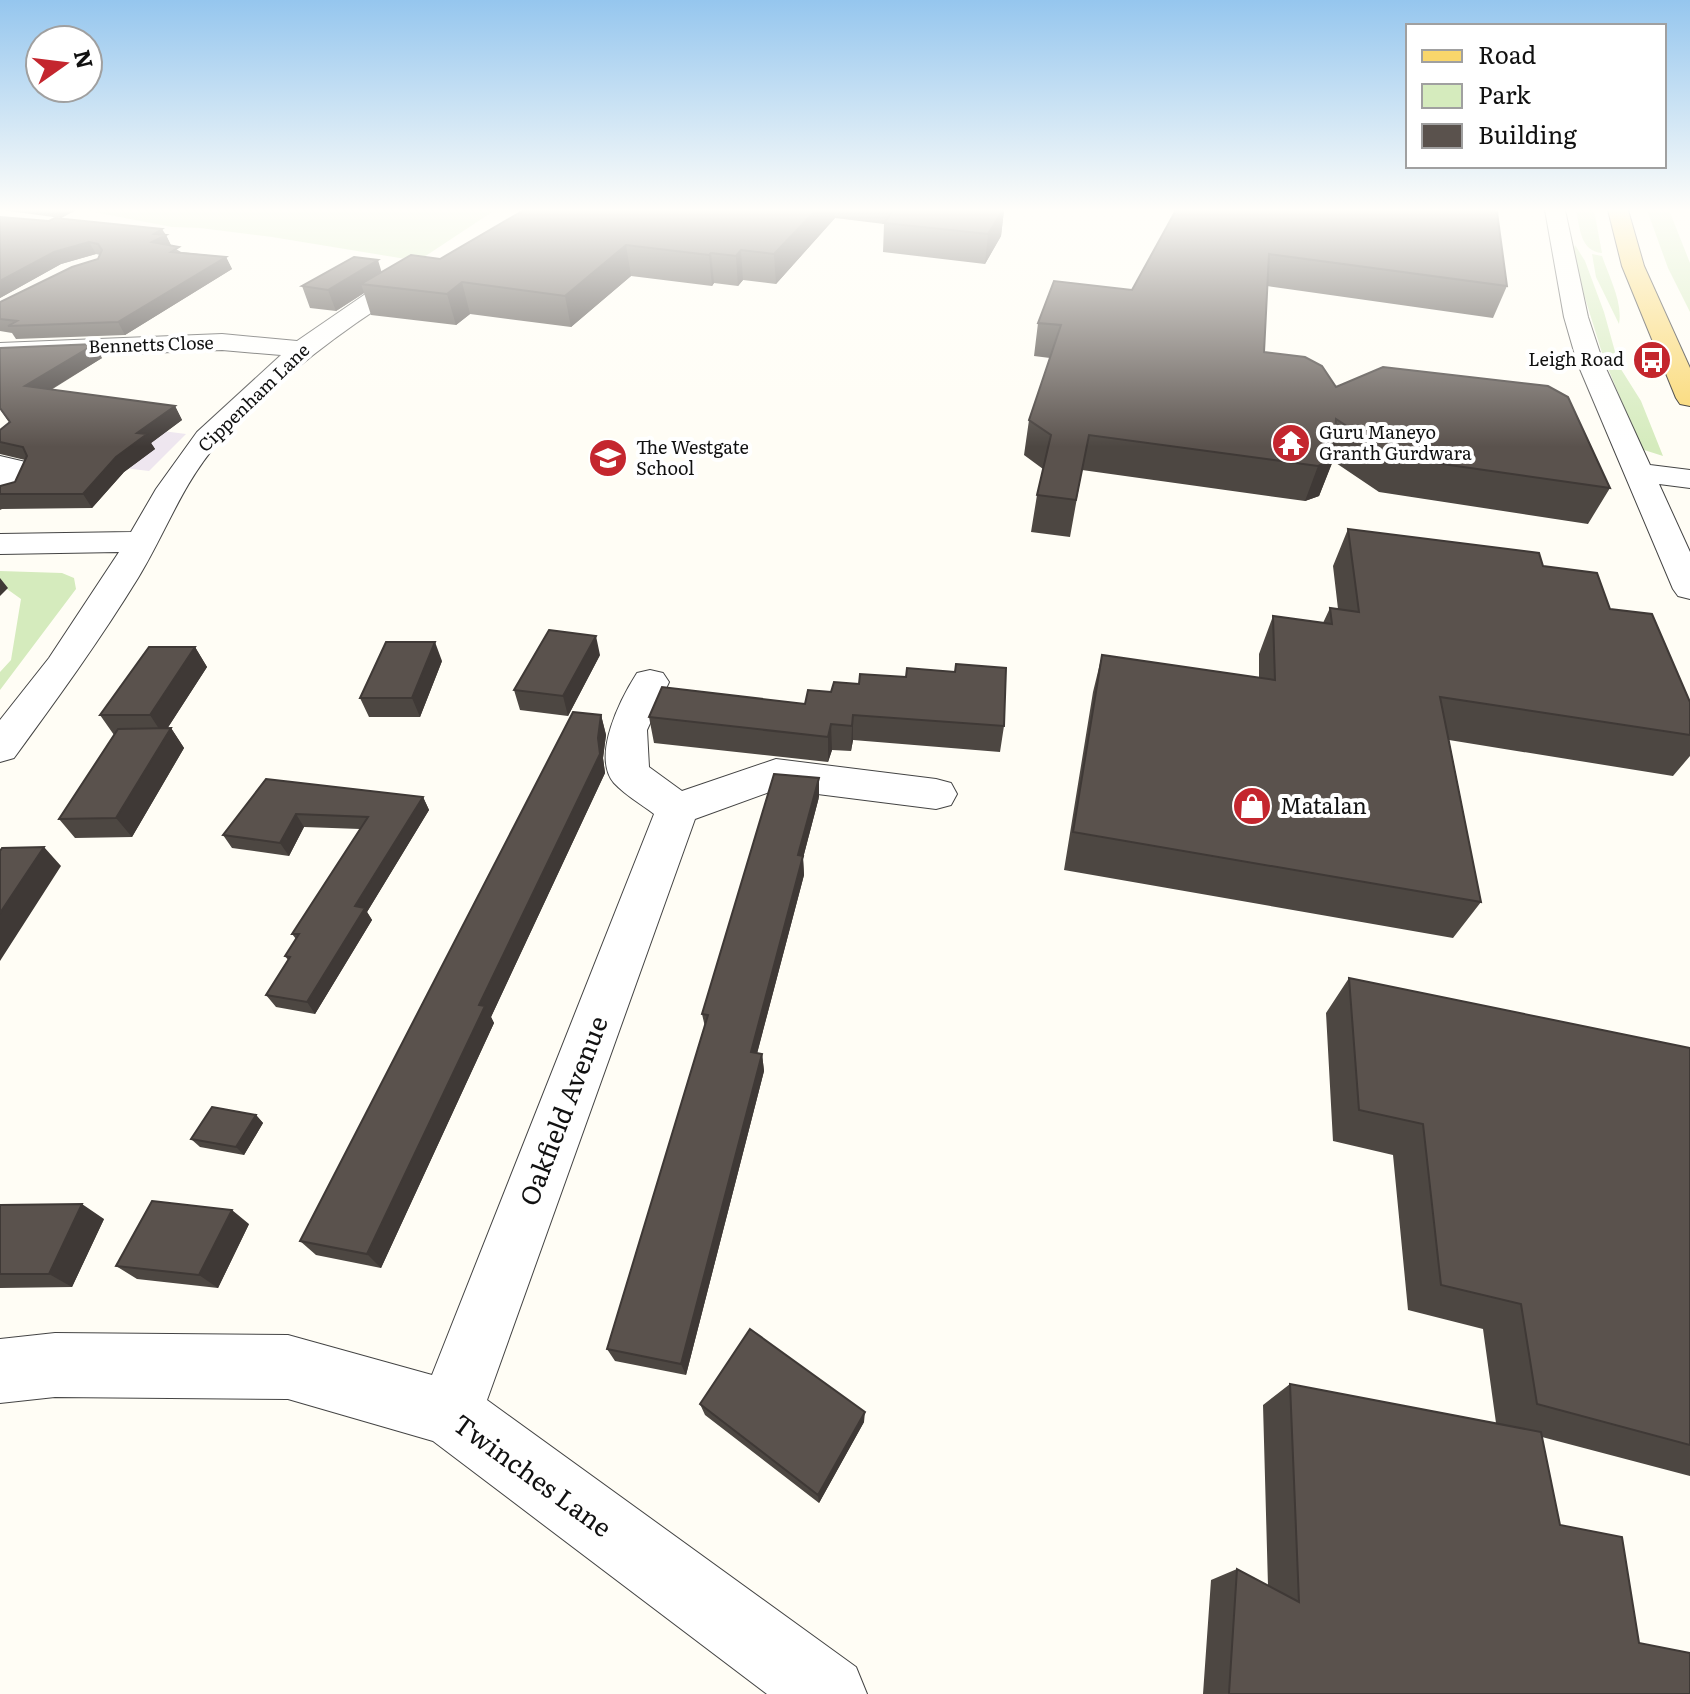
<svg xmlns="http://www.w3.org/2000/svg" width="1690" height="1694" viewBox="0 0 1690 1694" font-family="Literata,serif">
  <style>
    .industrial { fill: #eee6ef }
    .green { fill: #d5ebbd }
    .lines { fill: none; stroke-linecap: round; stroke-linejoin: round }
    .minor-casing { stroke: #444; stroke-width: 2 }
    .major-casing { stroke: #222; stroke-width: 2 }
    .minor { fill: #fff; fill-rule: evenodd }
    .major { fill: #f9d66b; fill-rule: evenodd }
    .wall { fill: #4d4742 }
    .shaded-wall { fill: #3f3936 }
    .building { fill: #5a524d; stroke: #3f3936; stroke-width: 2 }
    .labels { text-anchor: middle; stroke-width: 8; stroke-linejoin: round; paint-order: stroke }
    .far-street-label { font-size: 18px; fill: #111; stroke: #fff }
    .far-poi-label { font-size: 18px; fill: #111; stroke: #fff; text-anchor: start }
    .poi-label { font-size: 22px; fill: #111; stroke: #fff; text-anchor: start }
    .near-street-label { font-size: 26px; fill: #111; stroke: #fff }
  </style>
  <rect width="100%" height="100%" fill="#fffdf5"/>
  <!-- industrial -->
  <path class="industrial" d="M 155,430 L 186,434 L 149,471 L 124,468 Z"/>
  <!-- green -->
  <path class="green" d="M 83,210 L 495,210 L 418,261 L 272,237 L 200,228 L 172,227 Z
    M 1576,210 L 1594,210 L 1602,253 C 1580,251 1580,228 1576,210 Z
    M 1647,210 L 1669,210 L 1690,263 L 1690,312 L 1668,268 Z
    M 1575,245 L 1585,261 L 1604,312 L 1619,366 L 1641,401 L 1663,456 L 1641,449 L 1603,356 L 1572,256 Z
    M 1592,254 L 1602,256 C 1609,277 1623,302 1619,324 L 1596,277 Z
    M 0,571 L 62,573 L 74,578 L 76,589 L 0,690 L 0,672 L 11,660 L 21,599 L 0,584 Z"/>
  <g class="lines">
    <defs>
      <path id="minor" d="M 1545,210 L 1565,210 L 1588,317 L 1603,362 L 1650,465 L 1690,470 L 1690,488 L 1659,484 L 1690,552 L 1690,599 L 1678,596 L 1673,589 L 1577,362 L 1564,317 Z
        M 419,266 L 430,273 L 427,278 C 350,323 279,376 218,443 C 183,482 165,534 138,578 C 100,640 57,699 14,758 L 0,762 L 0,720 L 49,658 L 119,552 L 0,554 L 0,534 L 131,532 L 156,489 L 197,432 L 281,355 L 222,350 L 0,359 L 0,343 L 222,334 L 297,341 L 364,295 Z
        M 0,456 L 30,463 L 34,469 L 22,495 L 11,498 L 0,495 Z
        M 650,670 L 663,673 L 669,682 L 647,730 L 649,767 L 682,791 L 776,759 L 936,779 L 951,783 L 957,794 L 951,805 L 936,809 L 778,789 L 695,819 L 487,1400 L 856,1667 L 867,1694 L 767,1694 L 433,1441 L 288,1399 L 55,1397 L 0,1403 L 0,1339 L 55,1333 L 288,1335 L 432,1375 L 654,814 C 641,804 625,795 614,783 C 591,756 621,698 637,673 Z"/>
      <path id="major" d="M 1608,210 L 1628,210 L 1644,266 L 1690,368 L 1690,406 L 1680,404 L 1676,398 L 1622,266 Z"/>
    </defs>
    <!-- minor casing -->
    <use href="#minor" class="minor-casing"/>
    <!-- major casing -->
    <use href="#major" class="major-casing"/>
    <!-- minor -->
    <use href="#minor" class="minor"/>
    <!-- major -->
    <use href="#major" class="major"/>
  </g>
  <!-- wall -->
  <path class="wall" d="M 1,210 L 76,210 L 61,218 Z
    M 524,210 L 1004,210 L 1001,236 L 985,264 L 883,252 L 884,224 L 835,218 L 776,284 L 743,280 L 738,286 L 714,283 L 712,286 L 631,276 L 571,327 L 470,314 L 456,325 L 371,315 L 364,293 L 336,311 L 310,308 L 302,286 L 381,272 L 440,259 Z
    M 1176,210 L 1507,286 L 1493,318 L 1267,286 L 1264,352 L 1336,387 L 1610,488 L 1588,524 L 1379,492 L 1333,461 L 1319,496 L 1305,501 L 1082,470 L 1070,537 L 1031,532 L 1037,495 L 1043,469 L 1024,455 L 1029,420 L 1050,358 L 1034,356 L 1038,323 L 1132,290 Z
    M 0,217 L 166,235 L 171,246 L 181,252 L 226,257 L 232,269 L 125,335 L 16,339 L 12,333 L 0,331 L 0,302 L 98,259 L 100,255 L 96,254 L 61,264 L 0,298 Z
    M 0,348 L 102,358 L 51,390 L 175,406 L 182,420 L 151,443 L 155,449 L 124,472 L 92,508 L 2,509 L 0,510 L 0,486 L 15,482 L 25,460 L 0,454 L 0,430 L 9,422 L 0,409 Z
    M 1348,529 L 1543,566 L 1610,609 L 1690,702 L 1690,756 L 1673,776 L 1449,740 L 1481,902 L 1453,938 L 1064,870 L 1093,692 L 1102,655 L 1259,678 L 1259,654 L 1273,616 L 1323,623 L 1330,608 L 1338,609 L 1333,566 Z
    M 195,647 L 207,667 L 167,729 L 171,728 L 184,748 L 132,837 L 75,838 L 59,819 L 114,735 L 100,715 Z
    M 600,655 L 568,716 L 520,710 L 514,690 Z
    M 442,661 L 420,717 L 369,717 L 360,698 Z
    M 859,684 L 1004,726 L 1000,752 L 853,740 L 851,751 L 832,750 L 828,762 L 654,743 L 649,717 L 805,704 L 831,692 Z
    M 601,715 L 606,735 L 603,758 L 605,773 L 491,1017 L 494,1023 L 381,1268 L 316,1255 L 300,1241 Z
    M 266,779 L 423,797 L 429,810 L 367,912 L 372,920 L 315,1014 L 276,1007 L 266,995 L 288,960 L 285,956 L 296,939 L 292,934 L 360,829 L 304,827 L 289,856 L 232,848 L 223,835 Z
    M 819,797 L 803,858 L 804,875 L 757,1053 L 762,1054 L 764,1071 L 686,1375 L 615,1361 L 607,1349 L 705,1027 L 702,1014 Z
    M 1349,978 L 1690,1048 L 1690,1476 L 1542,1437 L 1560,1525 L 1639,1643 L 1690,1694 L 1203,1694 L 1211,1580 L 1237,1569 L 1268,1586 L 1263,1405 L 1290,1384 L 1496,1423 L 1483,1329 L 1408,1310 L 1393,1155 L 1333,1141 L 1326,1013 Z
    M 256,1115 L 263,1123 L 244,1155 L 200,1147 L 191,1139 Z
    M 0,1205 L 104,1219 L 72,1287 L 0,1288 Z
    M 249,1224 L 218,1288 L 137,1279 L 116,1266 Z
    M 700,1404 L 864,1422 L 819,1503 L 705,1415 Z"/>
  <!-- shaded-wall -->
  <path class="shaded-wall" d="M 57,210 L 76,210 L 61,218 Z
    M 816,210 L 835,210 L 835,218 L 776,284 L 774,254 Z
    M 1003,210 L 1004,210 L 1001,236 L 985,264 L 988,234 Z
    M 162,229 L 166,235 L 172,247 L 152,242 L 154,234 Z
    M 89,242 L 96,254 L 61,264 L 0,298 L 0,281 L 54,252 Z
    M 626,245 L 631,276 L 571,327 L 565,296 Z
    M 741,250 L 743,280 L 738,286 L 736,256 Z
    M 711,253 L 714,283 L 712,286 L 709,255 Z
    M 226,257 L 232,269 L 125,335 L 118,322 Z
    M 378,260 L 384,280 L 361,284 L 364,293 L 336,311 L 328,290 Z
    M 462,282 L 470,314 L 456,325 L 447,294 Z
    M 95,344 L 102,358 L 33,400 L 25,386 Z
    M 175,406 L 182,420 L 151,443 L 155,449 L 124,472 L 92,508 L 83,494 L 137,433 Z
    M 1333,460 L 1319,496 L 1305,501 L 1318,466 Z
    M 0,578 L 8,588 L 0,596 Z
    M 596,636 L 600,655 L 568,716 L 563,696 Z
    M 435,642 L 442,661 L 420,717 L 412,698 Z
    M 195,647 L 207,667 L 163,735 L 150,715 Z
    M 601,715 L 606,735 L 603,758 L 605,773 L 491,1017 L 494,1023 L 381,1268 L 367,1254 L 598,738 Z
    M 853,715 L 853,740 L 851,751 L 852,726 Z
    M 831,724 L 832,750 L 828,762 L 828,737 Z
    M 171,728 L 184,748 L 132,837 L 116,818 Z
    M 819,778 L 819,797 L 803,858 L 804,875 L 753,1069 L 751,1052 L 798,855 Z
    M 423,797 L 429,810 L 367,912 L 372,920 L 315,1014 L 307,1002 L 355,906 Z
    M 296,814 L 304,827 L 289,856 L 280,843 Z
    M 44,847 L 61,866 L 0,961 L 0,913 Z
    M 762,1054 L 764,1071 L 686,1375 L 681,1364 Z
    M 256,1115 L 263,1123 L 244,1155 L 236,1147 Z
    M 82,1204 L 104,1219 L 72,1287 L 49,1274 Z
    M 232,1210 L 249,1224 L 218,1288 L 199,1275 Z
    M 865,1412 L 864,1422 L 819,1503 L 818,1495 Z"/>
  <!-- building -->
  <path class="building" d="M 524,210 L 816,210 L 774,254 L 741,250 L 736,256 L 711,253 L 709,255 L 626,245 L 565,296 L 462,282 L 447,294 L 361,284 L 411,255 L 440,259 Z
    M 894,210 L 1003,210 L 988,234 L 884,223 Z
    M 1176,210 L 1482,210 L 1497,212 L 1507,286 L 1269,254 L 1264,352 L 1305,357 L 1322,366 L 1336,387 L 1383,367 L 1548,386 L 1568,397 L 1610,488 L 1394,457 L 1336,419 L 1333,460 L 1318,466 L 1089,435 L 1076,500 L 1037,495 L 1051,435 L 1029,420 L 1061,325 L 1038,323 L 1054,281 L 1132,290 Z
    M 0,217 L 49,221 L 55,218 L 162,229 L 154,234 L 166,235 L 152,242 L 179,247 L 171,252 L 226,257 L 118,322 L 8,326 L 17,321 L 0,319 L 0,302 L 72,267 L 98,259 L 102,250 L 98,244 L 89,242 L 54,252 L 0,281 Z
    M 354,257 L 378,260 L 328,290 L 302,286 Z
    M 95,344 L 25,386 L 175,406 L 137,433 L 147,434 L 116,457 L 83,494 L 0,494 L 0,486 L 15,482 L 27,456 L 23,447 L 0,442 L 0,430 L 10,422 L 0,408 L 0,348 Z
    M 1348,529 L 1539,553 L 1543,566 L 1597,573 L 1610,609 L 1652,614 L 1690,702 L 1690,735 L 1440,697 L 1481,902 L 1073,832 L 1102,655 L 1275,680 L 1273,616 L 1332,624 L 1330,608 L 1359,612 Z
    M 549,630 L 596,636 L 563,696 L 514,690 Z
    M 386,642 L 435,642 L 412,698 L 360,698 Z
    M 149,647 L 195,647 L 150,715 L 100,715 Z
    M 956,664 L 1006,668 L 1004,726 L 853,715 L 852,726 L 831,724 L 828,737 L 649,717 L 662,687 L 805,704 L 808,690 L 831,692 L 834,682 L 859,684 L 860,674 L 906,677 L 907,668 L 955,672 Z
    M 573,712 L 601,715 L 598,738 L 600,754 L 479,1005 L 485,1006 L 367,1254 L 300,1241 Z
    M 171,728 L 116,818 L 59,819 L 118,729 Z
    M 774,774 L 819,778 L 798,855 L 803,856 L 751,1052 L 762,1054 L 681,1364 L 607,1349 L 708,1015 L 702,1014 Z
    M 266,779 L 423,797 L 355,906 L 365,908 L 307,1002 L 266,995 L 290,957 L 285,956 L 299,934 L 292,934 L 368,817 L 296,814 L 280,843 L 223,835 Z
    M 44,847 L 0,913 L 0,851 L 2,848 Z
    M 1349,978 L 1690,1048 L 1690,1445 L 1537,1404 L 1521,1304 L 1441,1285 L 1423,1124 L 1359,1110 Z
    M 212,1107 L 256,1115 L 236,1147 L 191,1139 Z
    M 152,1201 L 232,1210 L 199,1275 L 116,1266 Z
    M 82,1204 L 49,1274 L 0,1274 L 0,1205 Z
    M 750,1329 L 865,1412 L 818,1495 L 700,1404 Z
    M 1290,1384 L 1541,1432 L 1560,1525 L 1622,1537 L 1639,1643 L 1690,1653 L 1690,1694 L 1230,1694 L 1229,1693 L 1237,1569 L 1299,1602 Z"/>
  <!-- sky -->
  <linearGradient id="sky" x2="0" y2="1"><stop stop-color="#95c6ee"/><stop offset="0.47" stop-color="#fffefa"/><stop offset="1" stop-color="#fffefa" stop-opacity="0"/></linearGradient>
  <rect width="1690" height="447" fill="url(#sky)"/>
  <!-- icons -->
  <defs>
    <symbol id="bus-disc" viewBox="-11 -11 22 22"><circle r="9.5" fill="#c4262e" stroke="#fff"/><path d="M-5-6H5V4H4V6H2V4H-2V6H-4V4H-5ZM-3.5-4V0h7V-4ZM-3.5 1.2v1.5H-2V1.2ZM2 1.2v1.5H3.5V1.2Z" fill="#fff"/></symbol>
    <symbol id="temple-disc" viewBox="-11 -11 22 22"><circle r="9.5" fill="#c4262e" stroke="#fff"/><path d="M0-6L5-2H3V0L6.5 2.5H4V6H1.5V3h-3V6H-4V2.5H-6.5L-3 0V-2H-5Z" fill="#fff"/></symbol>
    <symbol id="school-disc" viewBox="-11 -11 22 22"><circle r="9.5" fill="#c4262e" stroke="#fff"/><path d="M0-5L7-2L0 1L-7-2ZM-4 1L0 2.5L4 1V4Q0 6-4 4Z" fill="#fff"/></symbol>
    <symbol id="shop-disc" viewBox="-11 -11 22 22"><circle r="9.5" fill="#c4262e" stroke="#fff"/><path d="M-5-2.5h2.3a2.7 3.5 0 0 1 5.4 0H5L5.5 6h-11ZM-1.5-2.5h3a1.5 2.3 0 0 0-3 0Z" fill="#fff"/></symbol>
  </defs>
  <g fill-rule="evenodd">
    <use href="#bus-disc" x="1630" y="338" width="44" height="44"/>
    <use href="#temple-disc" x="1269" y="421" width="44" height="44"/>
    <use href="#school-disc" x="586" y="436" width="44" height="44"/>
    <use href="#shop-disc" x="1230" y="784" width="44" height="44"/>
  </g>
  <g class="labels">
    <!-- far-street labels -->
    <g class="far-street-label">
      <text transform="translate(151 345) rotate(-2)" y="6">Bennetts Close</text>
      <text transform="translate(254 398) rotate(-44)" y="6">Cippenham Lane</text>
    </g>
    <!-- far-poi labels -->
    <g class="far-poi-label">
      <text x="1624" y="366" text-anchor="end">Leigh Road</text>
      <text x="1319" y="439">Guru Maneyo<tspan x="1319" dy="21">Granth Gurdwara</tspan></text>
      <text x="636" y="454">The Westgate<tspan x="636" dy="21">School</tspan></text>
    </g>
    <!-- poi labels -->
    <g class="poi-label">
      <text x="1280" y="814">Matalan</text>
    </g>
    <!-- near-street labels -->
    <g class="near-street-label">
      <text transform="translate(564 1111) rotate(-69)" y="9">Oakfield Avenue</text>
      <text transform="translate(532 1476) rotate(36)" y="9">Twinches Lane</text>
    </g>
  </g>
  <!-- legend -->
  <rect x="1406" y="24" width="260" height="144" fill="#ffffff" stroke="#a0a0a0" stroke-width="2"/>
  <rect x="1422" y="50" width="40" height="12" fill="#f9d66b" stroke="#a0a0a0" stroke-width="2"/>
  <text x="1478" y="64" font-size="24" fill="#111111">Road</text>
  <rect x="1422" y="84" width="40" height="24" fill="#d5ebbd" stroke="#a0a0a0" stroke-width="2"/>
  <text x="1478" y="104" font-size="24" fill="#111111">Park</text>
  <rect x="1422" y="124" width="40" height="24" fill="#5a524d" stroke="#a0a0a0" stroke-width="2"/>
  <text x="1478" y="144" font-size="24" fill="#111111">Building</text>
  <!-- north arrow -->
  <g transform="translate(64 64) rotate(76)"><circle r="38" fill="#ffffff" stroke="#a0a0a0" stroke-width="2"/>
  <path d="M0-6L14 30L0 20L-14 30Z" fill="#c4262e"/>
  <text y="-12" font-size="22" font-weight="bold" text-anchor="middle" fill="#111111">N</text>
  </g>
</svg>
